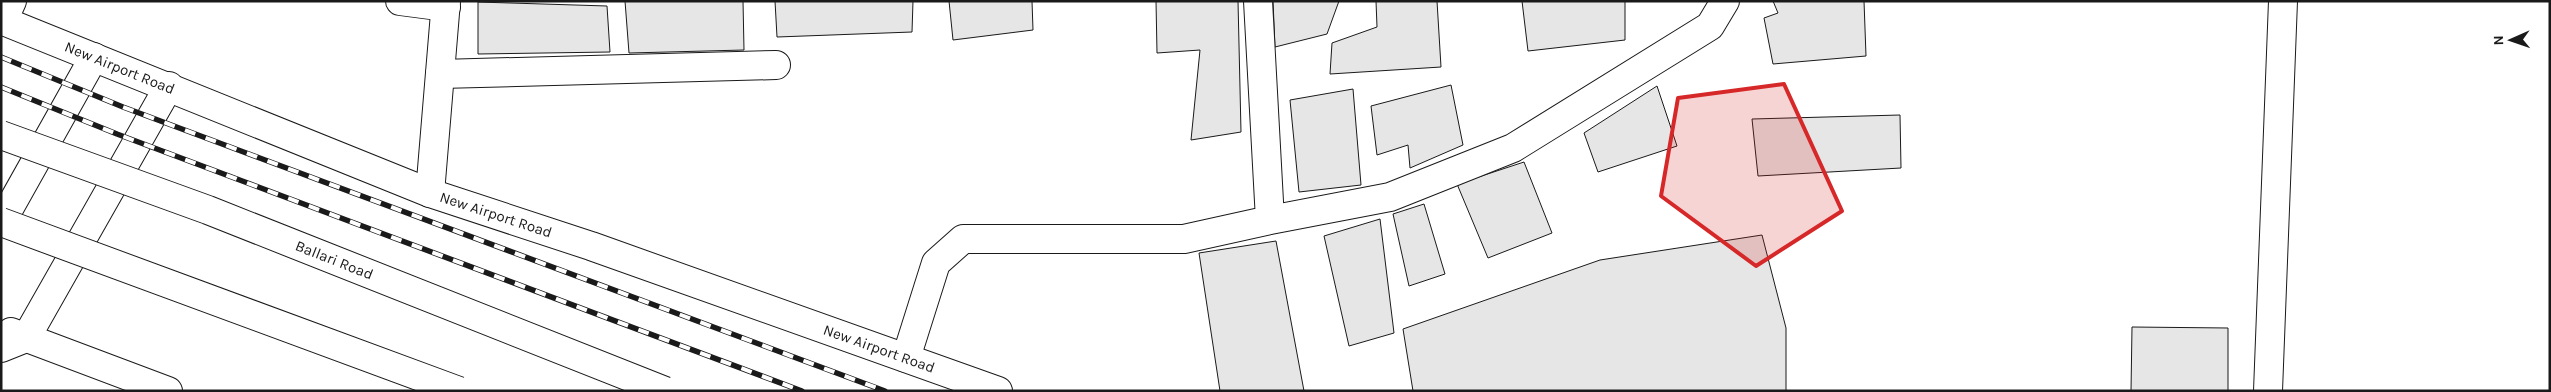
<svg xmlns="http://www.w3.org/2000/svg" width="2551" height="392" viewBox="0 0 2551 392" font-family="Karla,sans-serif">
  <style>
    .building { fill: #e6e6e6; stroke: #1a1a1a }
    .lines { fill: none; stroke-linecap: round; stroke-linejoin: round }
    .minor-casing { stroke: #1a1a1a; stroke-width: 30 }
    .tertiary-casing { stroke: #1a1a1a; stroke-width: 30 }
    .minor { stroke: #fff; stroke-width: 28 }
    .tertiary { stroke: #fff; stroke-width: 28 }
    .rail-casing { stroke: #1a1a1a; stroke-width: 5.5 }
    .rail { stroke: #fff; stroke-width: 4; stroke-dasharray: 11; stroke-linecap: butt }
    .trunk-bridge-casing { stroke: #1a1a1a; stroke-width: 30; stroke-linecap: butt }
    .trunk-bridge { stroke: #fff; stroke-width: 28 }
    .marked { fill: #d62828; fill-opacity: 0.2; stroke: #d62828; stroke-width: 4; stroke-linejoin: round }
    .labels { text-anchor: middle; stroke-width: 4; stroke-linejoin: round; paint-order: stroke }
    .street-label { font-size: 15px; fill: #1a1a1a; stroke: #fff }
  </style>
  <rect width="100%" height="100%" fill="#fff"/>
  <!-- building -->
  <path class="building" d="M 625,1 L 743,1 L 744,50 L 629,53 Z
    M 775,1 L 913,1 L 912,32 L 777,37 Z
    M 949,1 L 1032,1 L 1033,30 L 953,40 Z
    M 1156,1 L 1238,1 L 1241,132 L 1191,140 L 1200,50 L 1157,53 Z
    M 1273,1 L 1339,1 L 1327,34 L 1275,47 Z
    M 1376,1 L 1437,1 L 1441,67 L 1330,74 L 1332,43 L 1377,27 Z
    M 1522,1 L 1625,1 L 1625,40 L 1528,51 Z
    M 1773,1 L 1864,1 L 1866,56 L 1773,64 L 1764,18 L 1778,13 Z
    M 478,2 L 607,6 L 610,52 L 478,54 Z
    M 1451,85 L 1463,145 L 1410,168 L 1408,145 L 1377,155 L 1371,106 Z
    M 1657,86 L 1677,146 L 1598,172 L 1584,133 Z
    M 1353,89 L 1361,185 L 1299,192 L 1290,100 Z
    M 1900,115 L 1901,168 L 1758,176 L 1752,119 Z
    M 1524,162 L 1552,233 L 1488,258 L 1457,184 Z
    M 1424,204 L 1445,274 L 1409,286 L 1393,214 Z
    M 1380,219 L 1394,333 L 1349,346 L 1324,236 Z
    M 1762,235 L 1786,328 L 1786,391 L 1413,391 L 1403,329 L 1600,260 Z
    M 1276,241 L 1304,391 L 1220,391 L 1199,253 Z
    M 2132,327 L 2228,328 L 2228,391 L 2131,391 Z"/>
  <g class="lines">
    <defs>
      <path id="minor" d="M 400,1 L 446,7
        M 3,21 L 12,1
        M 440,74 L 776,65
        M 1270,220 L 1390,197 L 1513,148 L 1710,26 L 1725,1
        M 906,358 L 936,263 L 963,239 L 1184,239 L 1270,220 L 1258,1
        M 2268,391 L 2283,1"/>
      <g id="tertiary">
        <path id="s1" d="M 1,20 L 430,193 L 591,246 L 998,391"/>
        <path d="M 430,193 L 446,1"/>
        <path d="M 1,223 L 94,57"/>
        <path d="M 11,332 L 168,391"/>
        <path d="M 1,348 L 26,338 L 169,86"/>
      </g>
    </defs>
    <!-- minor casing -->
    <use href="#minor" class="minor-casing"/>
    <!-- tertiary casing -->
    <use href="#tertiary" class="tertiary-casing"/>
    <!-- minor -->
    <use href="#minor" class="minor"/>
    <!-- tertiary -->
    <use href="#tertiary" class="tertiary"/>
    <defs>
      <path id="rail" d="M 1,57 L 123,107 L 885,391
        M 1,87 L 117,134 L 802,391"/>
    </defs>
    <!-- rail casing -->
    <use href="#rail" class="rail-casing"/>
    <!-- rail -->
    <use href="#rail" class="rail"/>
    <defs>
      <g id="trunk-bridge">
        <path id="s2" d="M 1,135 L 208,210 L 665,391"/>
        <path d="M 1,222 L 459,391"/>
      </g>
    </defs>
    <!-- trunk-bridge casing -->
    <use href="#trunk-bridge" class="trunk-bridge-casing"/>
    <!-- trunk-bridge -->
    <use href="#trunk-bridge" class="trunk-bridge"/>
  </g>
  <!-- marked area -->
  <path class="marked" d="M 1784,84 L 1842,211 L 1756,266 L 1661,196 L 1678,98 Z"/>
  <g class="labels">
    <!-- street labels -->
    <g class="street-label">
      <text dy="5" stroke="none"><textPath href="#s1" startOffset="128">New Airport Road</textPath></text>
      <text dy="5" stroke="none"><textPath href="#s1" startOffset="532">New Airport Road</textPath></text>
      <text dy="5" stroke="none"><textPath href="#s2" startOffset="356">Ballari Road</textPath></text>
      <text dy="5" stroke="none"><textPath href="#s1" startOffset="938">New Airport Road</textPath></text>
    </g>
  </g>
  <!-- border -->
  <rect width="2551" height="392" fill="none" stroke="#1a1a1a" stroke-width="5"/>
  <!-- north arrow -->
  <g transform="translate(2511 40) rotate(268)" stroke="#ffffff" stroke-width="4" paint-order="stroke">
  <path d="M0-4L9 19L0 12L-9 19Z" fill="#1a1a1a"/>
  <text y="-8" font-size="14" font-weight="bold" text-anchor="middle" fill="#1a1a1a">N</text>
  </g>
</svg>
